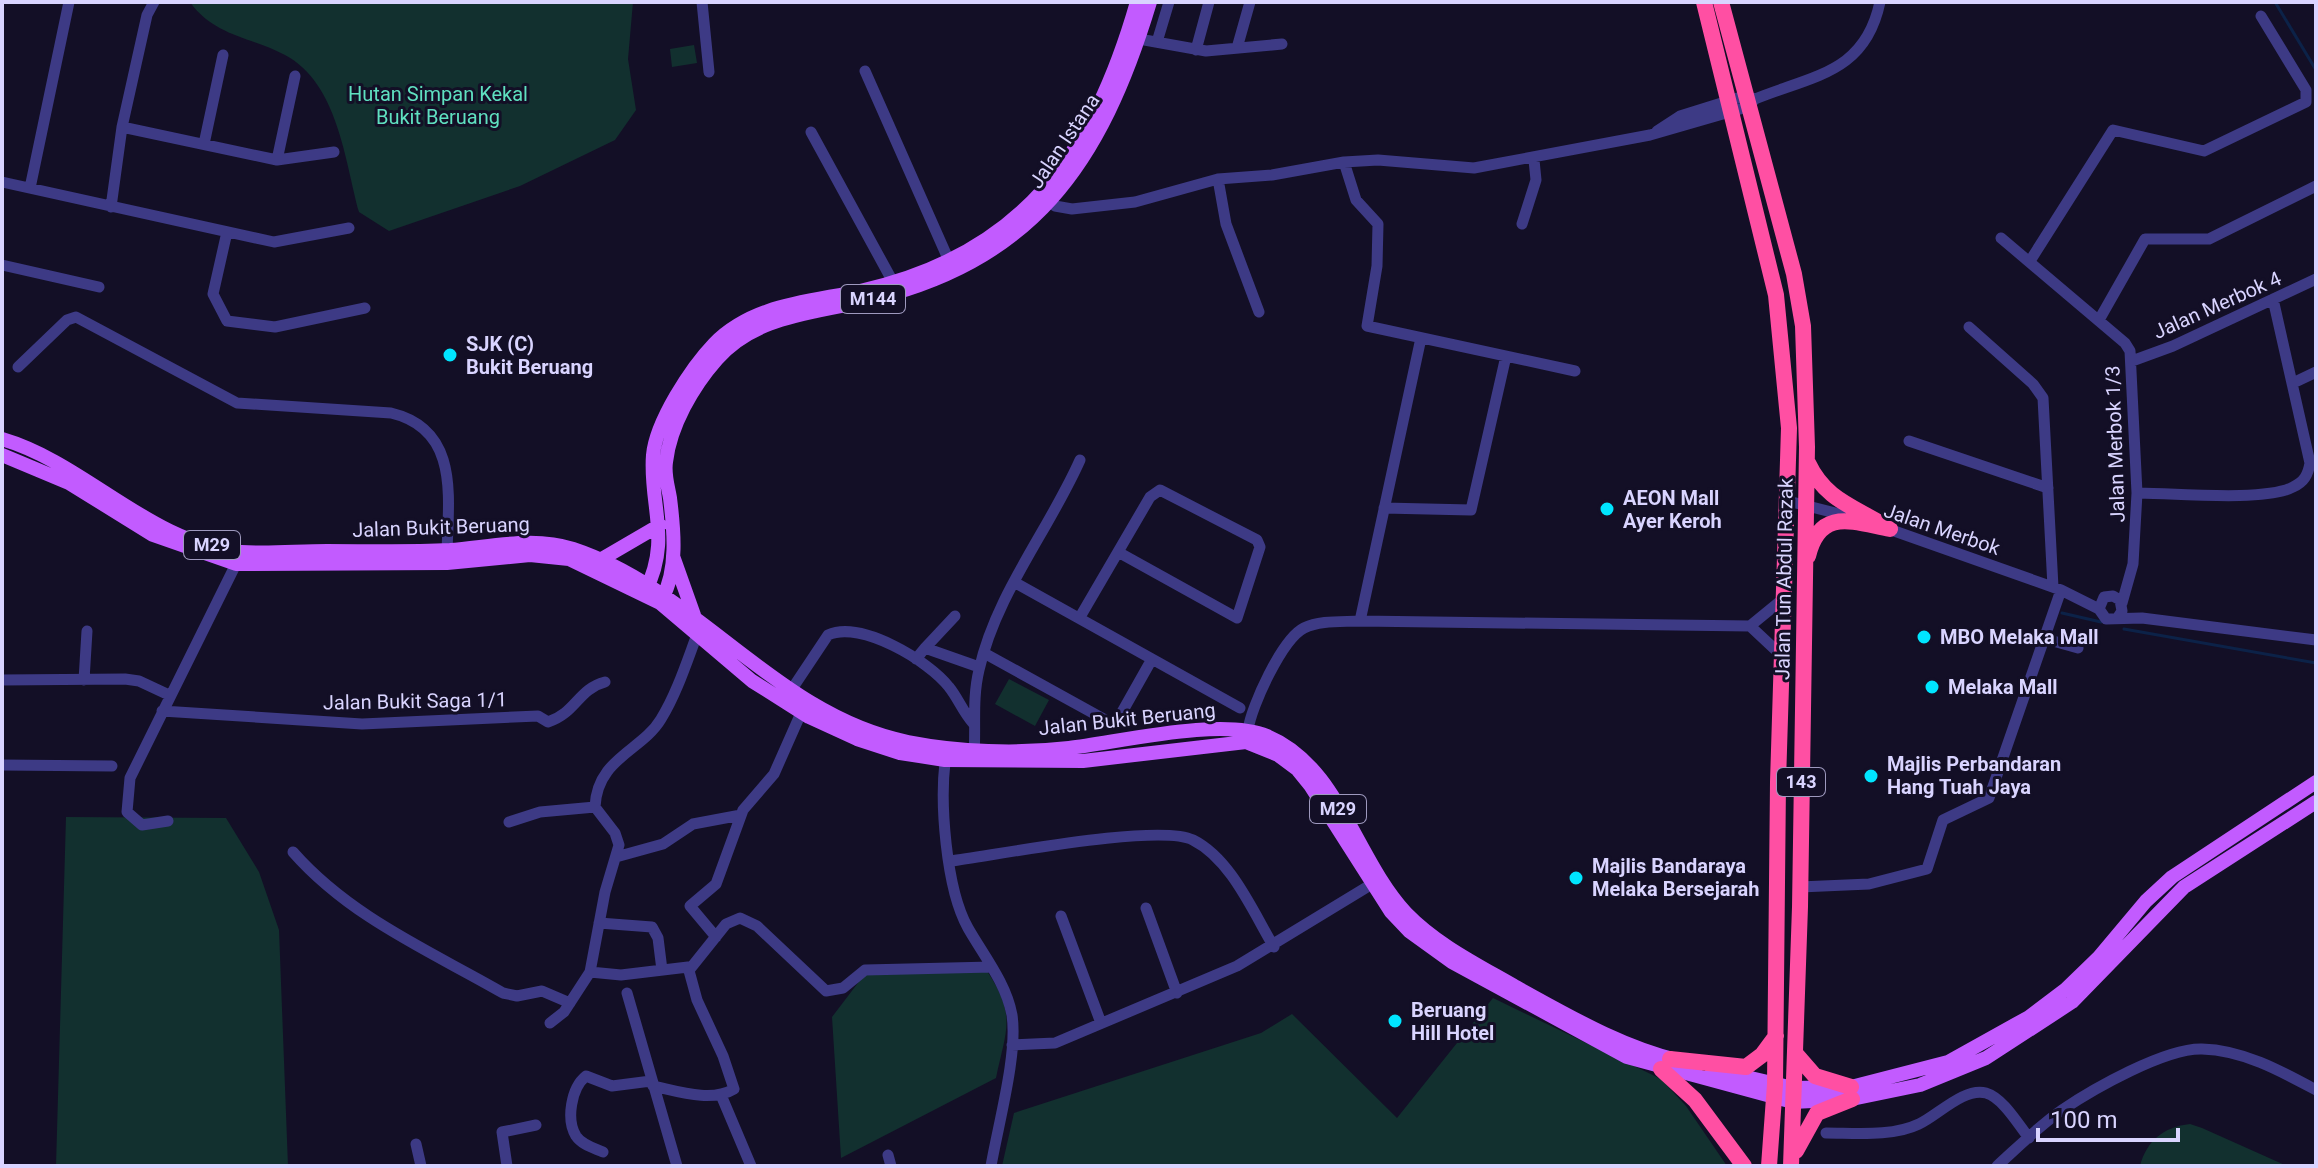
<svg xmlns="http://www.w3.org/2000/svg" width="2318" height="1168" viewBox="0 0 2318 1168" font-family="Roboto,sans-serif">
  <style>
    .green { fill: #12302f }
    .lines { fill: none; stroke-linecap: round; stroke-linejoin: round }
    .stream { stroke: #0c2248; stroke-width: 3 }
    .minor { stroke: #3d3a85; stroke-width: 11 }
    .major { stroke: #c25bff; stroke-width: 14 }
    .highway { stroke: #ff4fa3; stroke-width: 16 }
    .poi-dot { fill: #00e5ff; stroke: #130f26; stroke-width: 3 }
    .labels { text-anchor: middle; stroke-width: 6; stroke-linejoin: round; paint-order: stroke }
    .shield { fill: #130f26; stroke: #9e99be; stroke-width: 2 }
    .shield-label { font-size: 18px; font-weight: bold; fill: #d9d4ff }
    .park-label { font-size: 20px; fill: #5fe0c0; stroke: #130f26 }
    .street-label { font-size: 20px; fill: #d9d4ff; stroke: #130f26 }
    .poi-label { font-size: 20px; font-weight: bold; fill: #d9d4ff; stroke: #130f26; text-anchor: start }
  </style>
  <rect width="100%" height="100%" fill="#130f26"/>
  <!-- green -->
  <path class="green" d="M 190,2 L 633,2 L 628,59 L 636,110 L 615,140 L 520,186 L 389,231 L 359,212 C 345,161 338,83 285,55 C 251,37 214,36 190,2 Z
    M 694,45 L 697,63 L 672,67 L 670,49 Z
    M 1009,679 L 1049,700 L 1035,726 L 995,704 Z
    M 66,817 L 226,818 L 259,872 L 279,930 L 288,1166 L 56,1166 Z
    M 987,971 C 1017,1016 1006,1029 996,1078 L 841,1158 L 832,1017 L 864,975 Z
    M 1493,998 L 1661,1079 L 1686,1106 L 1727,1166 L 1002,1166 L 1014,1113 L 1261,1033 L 1292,1014 L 1397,1118 Z
    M 2190,1124 L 2202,1128 L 2287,1166 L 2140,1166 C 2147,1140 2164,1127 2190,1124 Z"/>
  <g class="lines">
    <!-- stream -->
    <path class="stream" d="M 2275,2 L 2316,70
      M 2062,613 L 2101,622
      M 2124,629 L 2316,663"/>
    <!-- minor -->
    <path class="minor" d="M 702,2 L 709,72
      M 1139,39 L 1206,51 L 1282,44
      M 1157,42 L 1169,2
      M 1237,48 L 1250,2
      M 1196,50 L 1209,2
      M 865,71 L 950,263
      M 122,127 L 277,160 L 334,152
      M 1657,131 L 1680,116 L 1744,96 L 1752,98
      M 811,132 L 893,282
      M 204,144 L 223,55
      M 277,160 L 295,76
      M 1344,162 L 1356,200 L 1378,224 L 1377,266 L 1367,326 L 1575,371
      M 1218,179 L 1226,224 L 1259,312
      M 2,182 L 274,242 L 349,228
      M 30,188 L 69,2
      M 1045,198 L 1055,206 L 1072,209 L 1135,202 L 1218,179 L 1272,175 L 1344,162 L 1378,160 L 1474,168 L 1650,135 L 1747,107 L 1755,99 C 1814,75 1865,73 1880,2
      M 111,207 L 122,127 L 147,15 L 154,2
      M 1522,224 L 1536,180 L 1534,160
      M 227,232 L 213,294 L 227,321 L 275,327 L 365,308
      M 2001,238 L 2125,343 L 2130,351 L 2137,493 L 2133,564 L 2122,603
      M 2030,261 L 2113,130 L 2204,151 L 2306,102 L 2306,90 L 2261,16
      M 2,265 L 99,287
      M 2099,320 L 2145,239 L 2209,239 L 2316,186
      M 1969,327 L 2033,384 L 2043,398 L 2053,587
      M 2132,361 L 2173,346 L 2316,279
      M 18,367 L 67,320 L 76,317 L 237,403 L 391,413 C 463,430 447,504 447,558
      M 2293,383 L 2316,372
      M 1909,441 L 2048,488
      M 2137,493 C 2172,493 2266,502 2293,487 C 2304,482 2308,475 2310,463 L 2273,299
      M 1788,501 L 1851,517
      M 1384,508 L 1471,510 L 1506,356
      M 1883,527 L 2061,590 L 2099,609
      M 1014,582 L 1240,708
      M 1080,617 L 1150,497 L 1160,490 L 1257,540 L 1260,547 L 1237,618 L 1118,552
      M 2118,617 L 2122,611 L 2120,600 L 2113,596 L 2104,597 L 2099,609 L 2106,619 L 2142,618 L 2316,640
      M 1360,621 L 1421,338
      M 1750,626 L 1782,656
      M 2046,639 L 2078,648
      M 925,648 L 955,616
      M 984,653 L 1111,723 L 1117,721 L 1152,659
      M 916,659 L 925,648 L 979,667
      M 2,680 L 125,679 L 139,681 L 169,695
      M 84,680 L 87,631
      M 790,692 L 828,635 C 861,620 929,661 949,687 C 958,698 963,712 973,723
      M 162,711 L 362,724 L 538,716 L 548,722 C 576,713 578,689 605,682
      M 1248,730 C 1251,707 1282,639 1304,628 C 1320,620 1342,622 1360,621 L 1750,626 L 1783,599
      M 946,755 C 939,800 946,889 968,928 C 984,956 1006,983 1012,1015 C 1018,1054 998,1125 991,1166
      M 974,756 C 976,727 972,699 979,670 C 996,594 1049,530 1080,460
      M 2,765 L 112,766
      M 168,821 L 142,825 L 127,812 L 130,778 L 236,564
      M 509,822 L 540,812 L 595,807
      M 293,852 C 350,917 430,951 503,993 L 517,996 L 542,991 L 570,1003
      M 616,857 L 663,844 L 693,824 L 741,815
      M 951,861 C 997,855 1159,823 1193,840 C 1231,859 1253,912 1274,947
      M 1800,887 L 1869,884 L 1927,869 L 1943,820 L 1989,798 L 2061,590
      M 1146,908 L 1177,993
      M 1061,916 L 1101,1023
      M 599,923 L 652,927 L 658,938 L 662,970
      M 716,937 L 690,906 L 716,884 L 743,810 L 774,774 L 801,713
      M 690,969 L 726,924 L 740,918 L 757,926 L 826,991 L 843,988 L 865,970 L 992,967
      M 590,972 L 605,892 L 619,845 L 615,833 L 595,807 C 597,758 642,751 661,719 C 677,693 687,661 698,632
      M 627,993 L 677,1166
      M 550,1023 L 564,1012 L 590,972 L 621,975 L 688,967 L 697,1000 L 723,1056 L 734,1089 C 711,1103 677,1091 653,1086
      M 1012,1045 L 1055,1043 L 1237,966 L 1372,884
      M 721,1095 L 751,1166
      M 1826,1133 C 1855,1133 1892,1137 1919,1124 C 1937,1116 1964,1087 1986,1093 C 2003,1098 2018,1124 2029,1138
      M 416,1144 L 421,1166
      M 603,1152 C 594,1148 582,1145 576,1136 C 566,1120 571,1088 586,1076 L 612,1086 L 651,1081
      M 888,1155 L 891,1166
      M 507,1166 L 502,1132 L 536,1125
      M 1997,1166 C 2018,1147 2039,1126 2062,1110 C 2093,1089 2165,1048 2202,1049 C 2243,1050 2281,1071 2316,1090"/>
    <!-- major -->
    <path class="major" d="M 2,439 C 87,464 150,544 241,552 C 269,554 298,551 327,551 C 368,551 409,552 450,550 C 490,547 534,536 573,549 C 699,591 775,715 908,742 C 959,752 1017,754 1069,748 C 1120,742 1222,717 1267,736 C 1339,766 1356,860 1406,913 C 1437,945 1478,965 1516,987 C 1569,1016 1621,1047 1680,1061
      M 2,455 L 69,483 L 153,535 L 236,564 L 447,563 L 530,555 L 569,559 L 660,603 L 752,681 L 809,717 L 857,739 L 900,753 L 945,760 L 1083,761 L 1246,742 L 1278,755 L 1297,769 L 1310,785 L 1391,912 L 1409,931 L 1452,962 L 1627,1057 L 1793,1102 L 1852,1099 L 1920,1085 L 1986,1058 L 2072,1002 L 2184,887 L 2316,802
      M 673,556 L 694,615
      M 600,560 L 660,525
      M 645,592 C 672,539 649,505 653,455 C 656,422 691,368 714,344 C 753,304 809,302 860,291 C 1022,255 1093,155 1137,2
      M 662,599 C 678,570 674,530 670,498 C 668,486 664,474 666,462 C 670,426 693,386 717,359 C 754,317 808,314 860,302 C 1033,264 1101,164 1150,2
      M 1712,1069 L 1793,1088 L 1851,1087 L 1948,1062 L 2029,1017 L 2066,989 L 2099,957 L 2146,901 L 2172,877 L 2316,782"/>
    <!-- highway -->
    <path class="highway" d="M 1704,2 L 1776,295 L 1789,428 L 1778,782 L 1775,1084 L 1769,1166
      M 1721,2 L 1794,274 L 1803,326 L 1807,447 L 1800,907 L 1791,1166
      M 1808,463 C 1824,497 1849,505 1880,523
      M 1808,556 C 1820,507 1853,522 1890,529
      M 1795,1053 L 1815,1076 L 1851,1087
      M 1670,1059 L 1746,1067 L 1762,1055 L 1776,1036
      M 1661,1069 L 1695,1100 L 1744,1166
      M 1796,1151 L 1817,1113 L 1852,1099"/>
  </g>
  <!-- markers -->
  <g class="poi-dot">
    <circle cx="450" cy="355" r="8"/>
    <circle cx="1607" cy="509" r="8"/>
    <circle cx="1924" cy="637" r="8"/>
    <circle cx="1932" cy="687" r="8"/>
    <circle cx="1871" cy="776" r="8"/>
    <circle cx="1576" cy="878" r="8"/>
    <circle cx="1395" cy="1021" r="8"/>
  </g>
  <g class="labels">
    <!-- shield labels -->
    <g class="shield">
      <rect x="841" y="285" width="64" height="28" rx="6"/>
      <rect x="184" y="531" width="56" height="28" rx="6"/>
      <rect x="1777" y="768" width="48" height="28" rx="6"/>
      <rect x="1310" y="795" width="56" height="28" rx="6"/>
    </g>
    <g class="shield-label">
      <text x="873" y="305">M144</text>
      <text x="212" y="551">M29</text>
      <text x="1801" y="788">143</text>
      <text x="1338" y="815">M29</text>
    </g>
    <!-- park labels -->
    <g class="park-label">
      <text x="438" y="101">Hutan Simpan Kekal<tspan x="438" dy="23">Bukit Beruang</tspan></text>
    </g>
    <!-- street labels -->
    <g class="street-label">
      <text transform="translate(1064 141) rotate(-56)" y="7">Jalan Istana</text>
      <text transform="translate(2217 305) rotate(-24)" y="7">Jalan Merbok 4</text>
      <text transform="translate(2115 444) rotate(-92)" y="7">Jalan Merbok 1/3</text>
      <text transform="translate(441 527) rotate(-2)" y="7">Jalan Bukit Beruang</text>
      <text transform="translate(1942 529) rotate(19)" y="7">Jalan Merbok</text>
      <text transform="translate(1784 579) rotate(-89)" y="7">Jalan Tun Abdul Razak</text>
      <text transform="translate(415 701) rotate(-1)" y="7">Jalan Bukit Saga 1/1</text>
      <text transform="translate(1127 719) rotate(-6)" y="7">Jalan Bukit Beruang</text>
    </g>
    <!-- poi labels -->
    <g class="poi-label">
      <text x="466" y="351">SJK (C)<tspan x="466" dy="23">Bukit Beruang</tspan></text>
      <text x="1623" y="505">AEON Mall<tspan x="1623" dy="23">Ayer Keroh</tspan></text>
      <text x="1940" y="644">MBO Melaka Mall</text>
      <text x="1948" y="694">Melaka Mall</text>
      <text x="1887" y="771">Majlis Perbandaran<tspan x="1887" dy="23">Hang Tuah Jaya</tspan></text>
      <text x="1592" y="873">Majlis Bandaraya<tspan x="1592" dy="23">Melaka Bersejarah</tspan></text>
      <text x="1411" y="1017">Beruang<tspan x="1411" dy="23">Hill Hotel</tspan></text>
    </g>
  </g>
  <!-- border -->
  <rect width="2318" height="1168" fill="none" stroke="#d9d4ff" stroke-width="8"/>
  <!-- scale -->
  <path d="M2038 1128v12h140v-12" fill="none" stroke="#d9d4ff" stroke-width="4"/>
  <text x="2050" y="1128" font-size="24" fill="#d9d4ff" stroke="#130f26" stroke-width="6" paint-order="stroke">100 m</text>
</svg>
